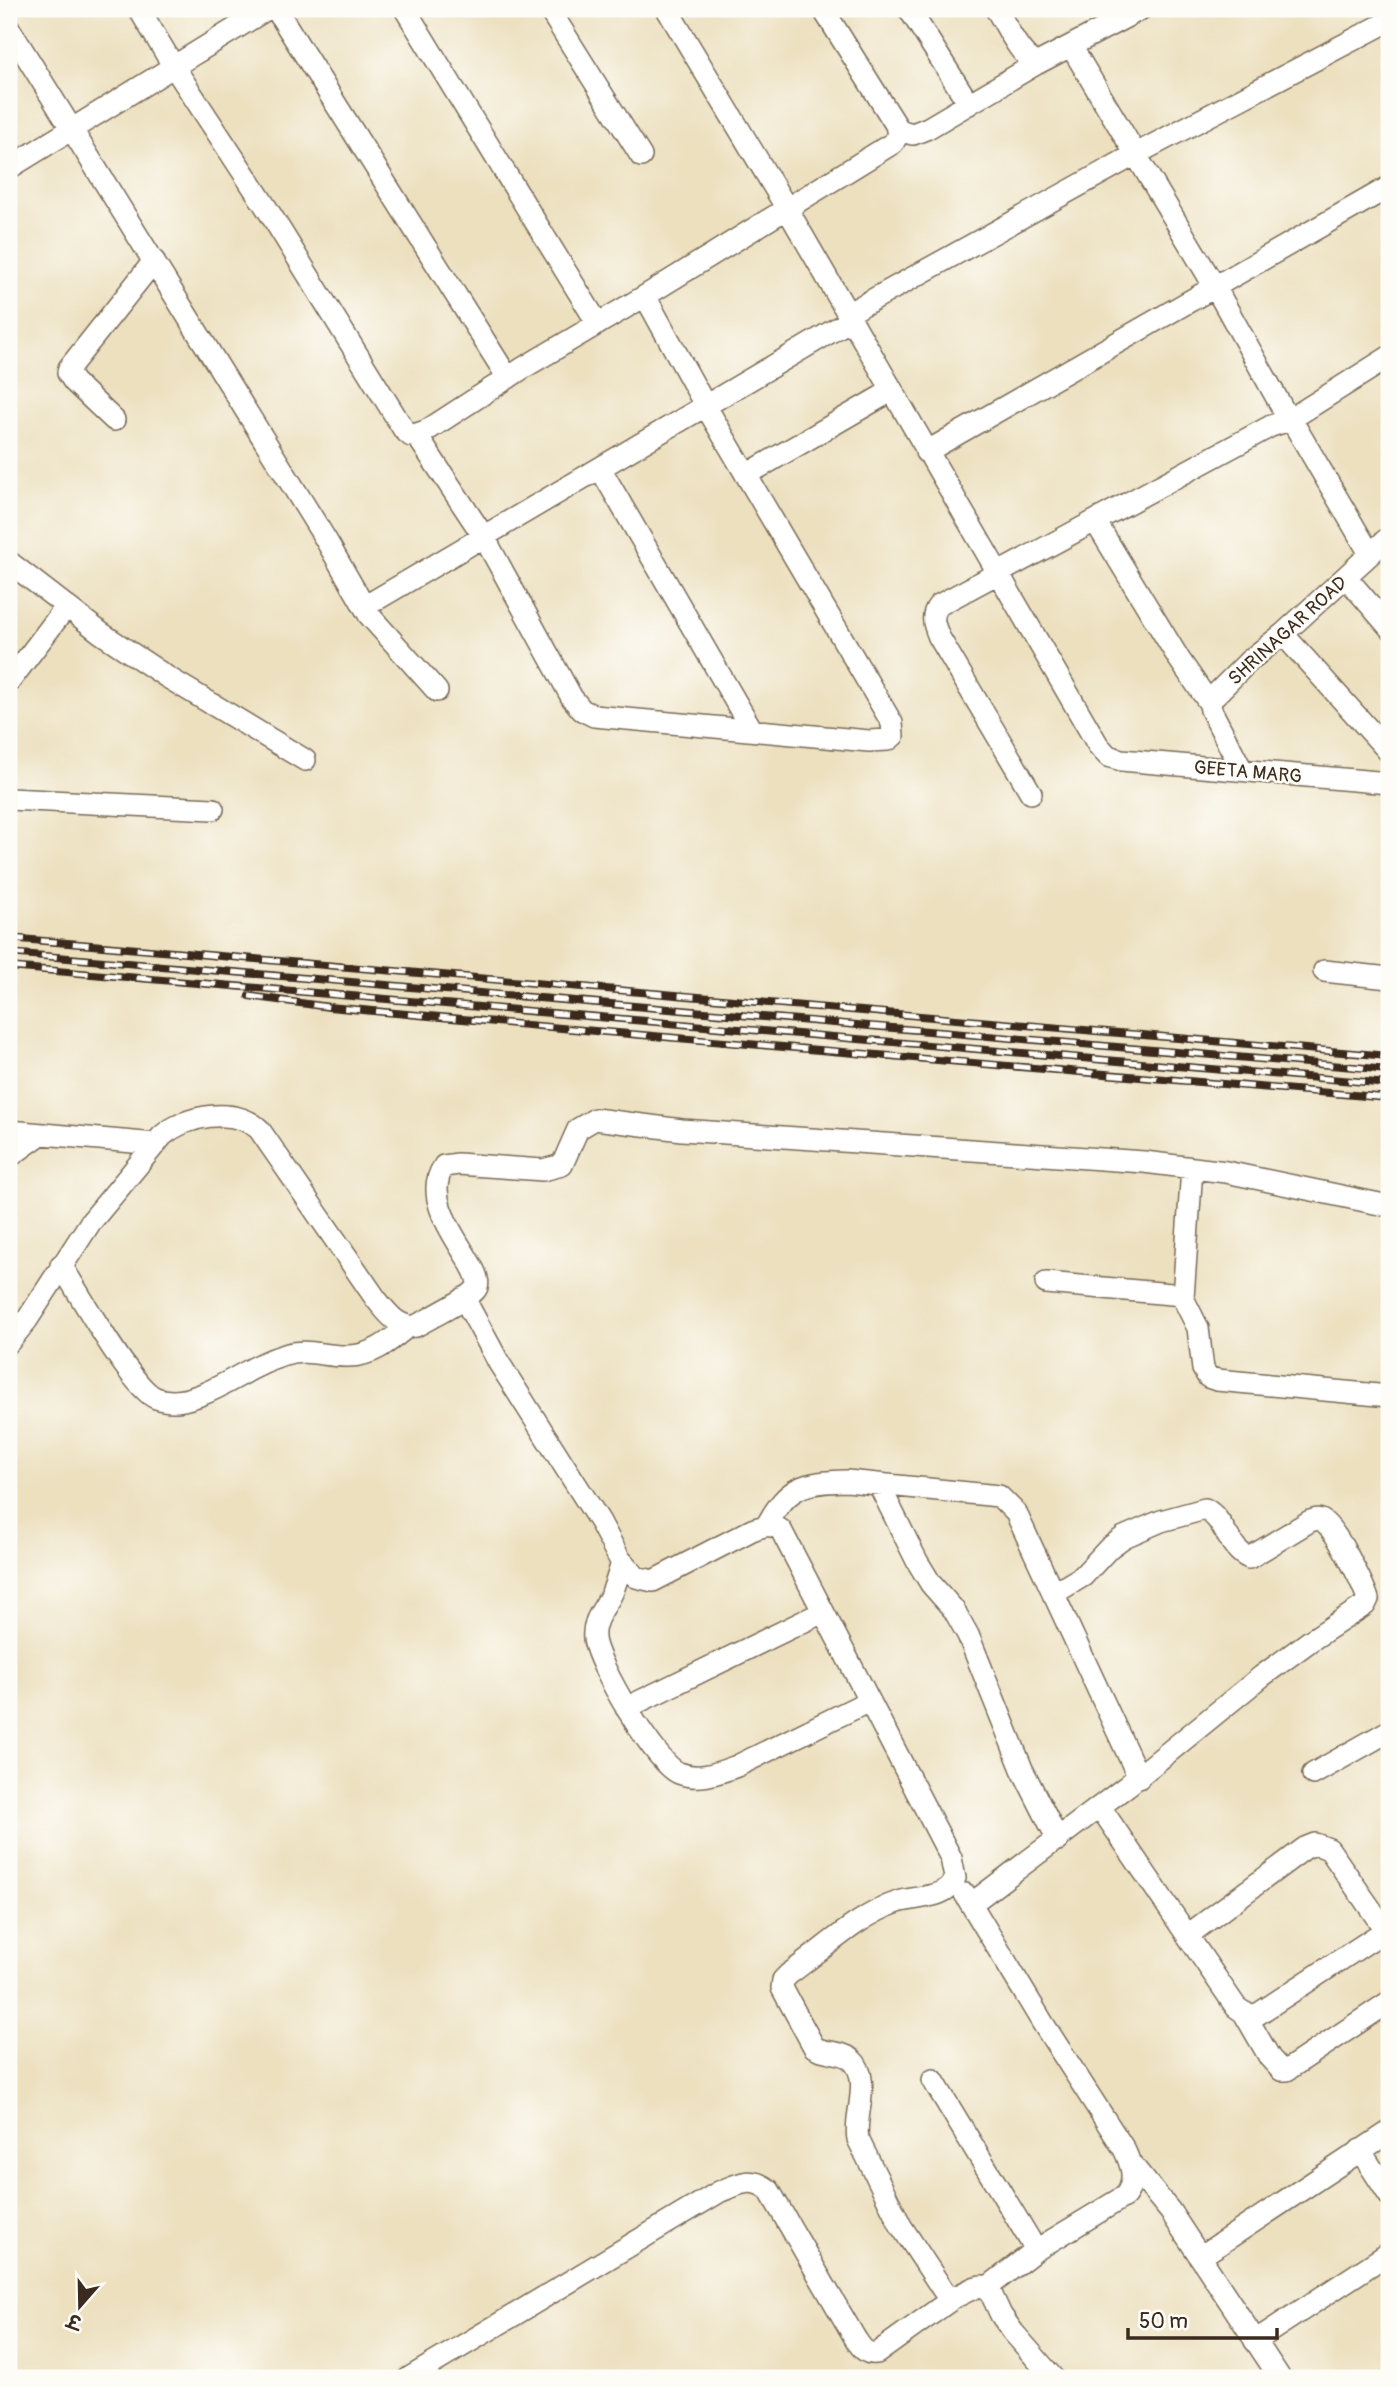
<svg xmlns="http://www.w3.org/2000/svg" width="1398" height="2387" viewBox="0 0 1398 2387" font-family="Pangolin,'Playpen Sans Deva',sans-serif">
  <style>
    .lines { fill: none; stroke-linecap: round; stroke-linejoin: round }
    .street-casing { stroke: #796a56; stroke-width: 24 }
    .street { stroke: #fff; stroke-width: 21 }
    .rail-casing { stroke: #3b2a1e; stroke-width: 8 }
    .rail { stroke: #fdfcf7; stroke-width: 5; stroke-dasharray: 16; stroke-linecap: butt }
    .labels { text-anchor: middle; stroke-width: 5; stroke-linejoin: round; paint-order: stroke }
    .street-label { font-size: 19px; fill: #3b2a1e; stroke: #fdfcf7 }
  </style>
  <rect width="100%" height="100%" fill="#fdfcf7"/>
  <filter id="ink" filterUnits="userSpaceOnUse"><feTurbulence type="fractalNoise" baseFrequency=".0143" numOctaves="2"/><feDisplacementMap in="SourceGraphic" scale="14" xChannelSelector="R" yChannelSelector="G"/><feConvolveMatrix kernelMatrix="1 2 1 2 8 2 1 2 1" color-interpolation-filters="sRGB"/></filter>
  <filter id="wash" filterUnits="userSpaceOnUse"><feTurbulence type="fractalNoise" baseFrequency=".00686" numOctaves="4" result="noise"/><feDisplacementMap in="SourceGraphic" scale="28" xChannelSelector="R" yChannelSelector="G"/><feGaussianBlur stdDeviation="1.57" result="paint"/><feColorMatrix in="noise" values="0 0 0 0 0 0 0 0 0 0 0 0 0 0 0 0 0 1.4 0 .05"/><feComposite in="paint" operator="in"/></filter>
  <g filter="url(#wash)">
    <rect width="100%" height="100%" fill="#ece0bf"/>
  </g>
  <g filter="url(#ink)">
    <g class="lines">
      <defs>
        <path id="street" d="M 139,9 L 174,67 L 266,207 L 404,430 L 411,436 L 426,431 L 523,368 L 645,296 L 893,143 L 898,135 L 896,125 L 823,9
          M 276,9 L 508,378
          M 405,9 L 598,324
          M 549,9 L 641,156
          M 667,9 L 786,207 L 1098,745 L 1108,756 L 1121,760 L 1389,783
          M 909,9 L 969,104
          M 996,9 C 1007,26 1018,53 1036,64 L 1141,9
          M 9,28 L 326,540 L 369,615 L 437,691
          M 1071,46 L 1215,287 L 1289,420 L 1389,357
          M 897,130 L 913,134 L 928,128 L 1036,64
          M 9,168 L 267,9
          M 847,314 L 1136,154 L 1389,21
          M 114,420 L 74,382 L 68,373 L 69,368 L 154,261
          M 417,436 L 484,537 L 572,698 L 582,710 L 594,716 L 869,741 L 888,740 L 893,736 L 892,723 L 705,405 L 645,296
          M 926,452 L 1389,187
          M 600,468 L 752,730
          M 746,475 L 891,391
          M 1095,521 L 1179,659 L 1210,704
          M 9,562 L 101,633 L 167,677 L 305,760
          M 1346,577 L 1389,627
          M 363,605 L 369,604 L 851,320
          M 1283,634 L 1389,752
          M 9,682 L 66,607
          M 1242,770 L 1211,710 L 1210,704 L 1213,697 L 1250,660 L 1283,634 L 1389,537
          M 1031,793 L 939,637 C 934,625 930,616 939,605 L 1271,426 L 1289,420 L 1295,426 L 1370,554
          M 9,799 L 213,809
          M 1324,971 L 1389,978
          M 9,1131 L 156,1144
          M 9,1157 L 41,1134
          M 1192,1168 L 1183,1298 L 1198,1328 L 1203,1369 L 1208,1377 L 1217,1380 L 1389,1396
          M 61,1265 C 78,1291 132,1389 156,1398 C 173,1404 187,1400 203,1394 C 231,1383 256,1363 285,1355 C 307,1348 326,1357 348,1356 C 373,1356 390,1341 408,1326
          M 1046,1283 L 1183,1295
          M 464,1298 L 499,1363 L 600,1522 L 619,1558 L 636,1577 L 653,1581 L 752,1530 C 763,1526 771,1523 781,1530 L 951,1858 L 955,1878 C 948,1899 917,1896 898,1902 C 857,1916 824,1949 789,1974 L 783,1980 L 782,1988 L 814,2047 C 826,2054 841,2051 851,2059 C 873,2078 853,2116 858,2139 L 901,2226 L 943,2290 L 949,2297 C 963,2298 974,2282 988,2287 L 1001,2315 L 1013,2332 L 1053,2378
          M 9,1342 L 27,1320 L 90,1223 L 162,1136 C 185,1116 233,1106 259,1129 L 376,1299 C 387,1312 397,1328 416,1326 C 428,1319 470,1298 476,1289 C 490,1270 414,1209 444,1166 L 458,1164 L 543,1170 L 562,1165 L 578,1129 L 595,1119 L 682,1130 L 1144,1162 L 1226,1172 L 1389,1206
          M 879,1485 L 917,1561 L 931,1584 L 954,1610 L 968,1635 L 1022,1769 L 1058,1840
          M 767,1525 C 788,1486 803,1482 847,1481 L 999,1496 L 1016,1513 L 1139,1778
          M 622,1562 C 619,1573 616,1583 612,1593 C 605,1608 592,1620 594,1638 C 596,1663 656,1764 679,1773 C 699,1781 718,1773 737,1766 L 869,1701
          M 626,1708 L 823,1612
          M 1313,1774 L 1389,1731
          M 1100,1807 L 1236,2007 C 1244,2013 1248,2016 1258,2014 L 1389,1928
          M 965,1894 L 1044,2025 L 1124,2149 C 1132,2166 1137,2180 1125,2196 L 1036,2250 L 988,2287
          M 971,1904 L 1127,1786 L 1262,1676 L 1310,1641 L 1365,1605 L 1368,1599 C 1363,1584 1335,1526 1321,1520 C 1317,1518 1315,1520 1310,1521 L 1249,1558 C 1228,1549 1225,1519 1205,1509 L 1161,1521 L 1124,1537 L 1109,1548 L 1083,1576 L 1053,1594
          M 1188,1935 L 1305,1848 L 1315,1844 L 1329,1849 L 1386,1931
          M 1244,2013 L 1270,2058 L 1281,2070 L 1287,2070 L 1389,2002
          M 933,2080 L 1036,2250
          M 1360,2150 L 1389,2195
          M 1132,2165 L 1170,2211 L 1280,2378
          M 1200,2257 L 1389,2132
          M 1255,2341 L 1389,2253
          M 409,2378 L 719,2192 C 738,2184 751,2176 769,2190 L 855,2338 C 861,2347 865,2355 877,2353 L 955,2297"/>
      </defs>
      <!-- street casing -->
      <use href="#street" class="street-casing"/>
      <!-- street -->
      <use href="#street" class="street"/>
      <defs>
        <path id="rail" d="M 9,938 L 1389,1056
          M 9,953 L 1389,1070
          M 9,967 L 1389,1084
          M 249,996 L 329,1007 L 606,1032 L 1389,1098"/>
      </defs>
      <!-- rail casing -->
      <use href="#rail" class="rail-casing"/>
      <!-- rail -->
      <use href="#rail" class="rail"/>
    </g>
  </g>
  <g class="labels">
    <!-- street labels -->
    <g class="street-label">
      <text transform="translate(1287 630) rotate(-42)" y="7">SHRINAGAR ROAD</text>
      <text transform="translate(1248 771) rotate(5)" y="7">GEETA MARG</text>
    </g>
  </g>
  <!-- margin -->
  <rect width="1398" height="2387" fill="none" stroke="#fdfcf7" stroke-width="35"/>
  <!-- north arrow -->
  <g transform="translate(80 2306) rotate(200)" stroke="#fdfcf7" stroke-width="5" paint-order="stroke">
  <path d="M0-5L12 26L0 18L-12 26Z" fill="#3b2a1e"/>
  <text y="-10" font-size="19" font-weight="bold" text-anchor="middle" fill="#3b2a1e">उ</text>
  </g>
  <!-- scale -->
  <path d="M1128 2328v10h149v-10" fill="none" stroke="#3b2a1e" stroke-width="3.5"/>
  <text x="1139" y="2328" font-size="21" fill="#3b2a1e" stroke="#fdfcf7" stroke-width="5" paint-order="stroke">50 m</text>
</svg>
